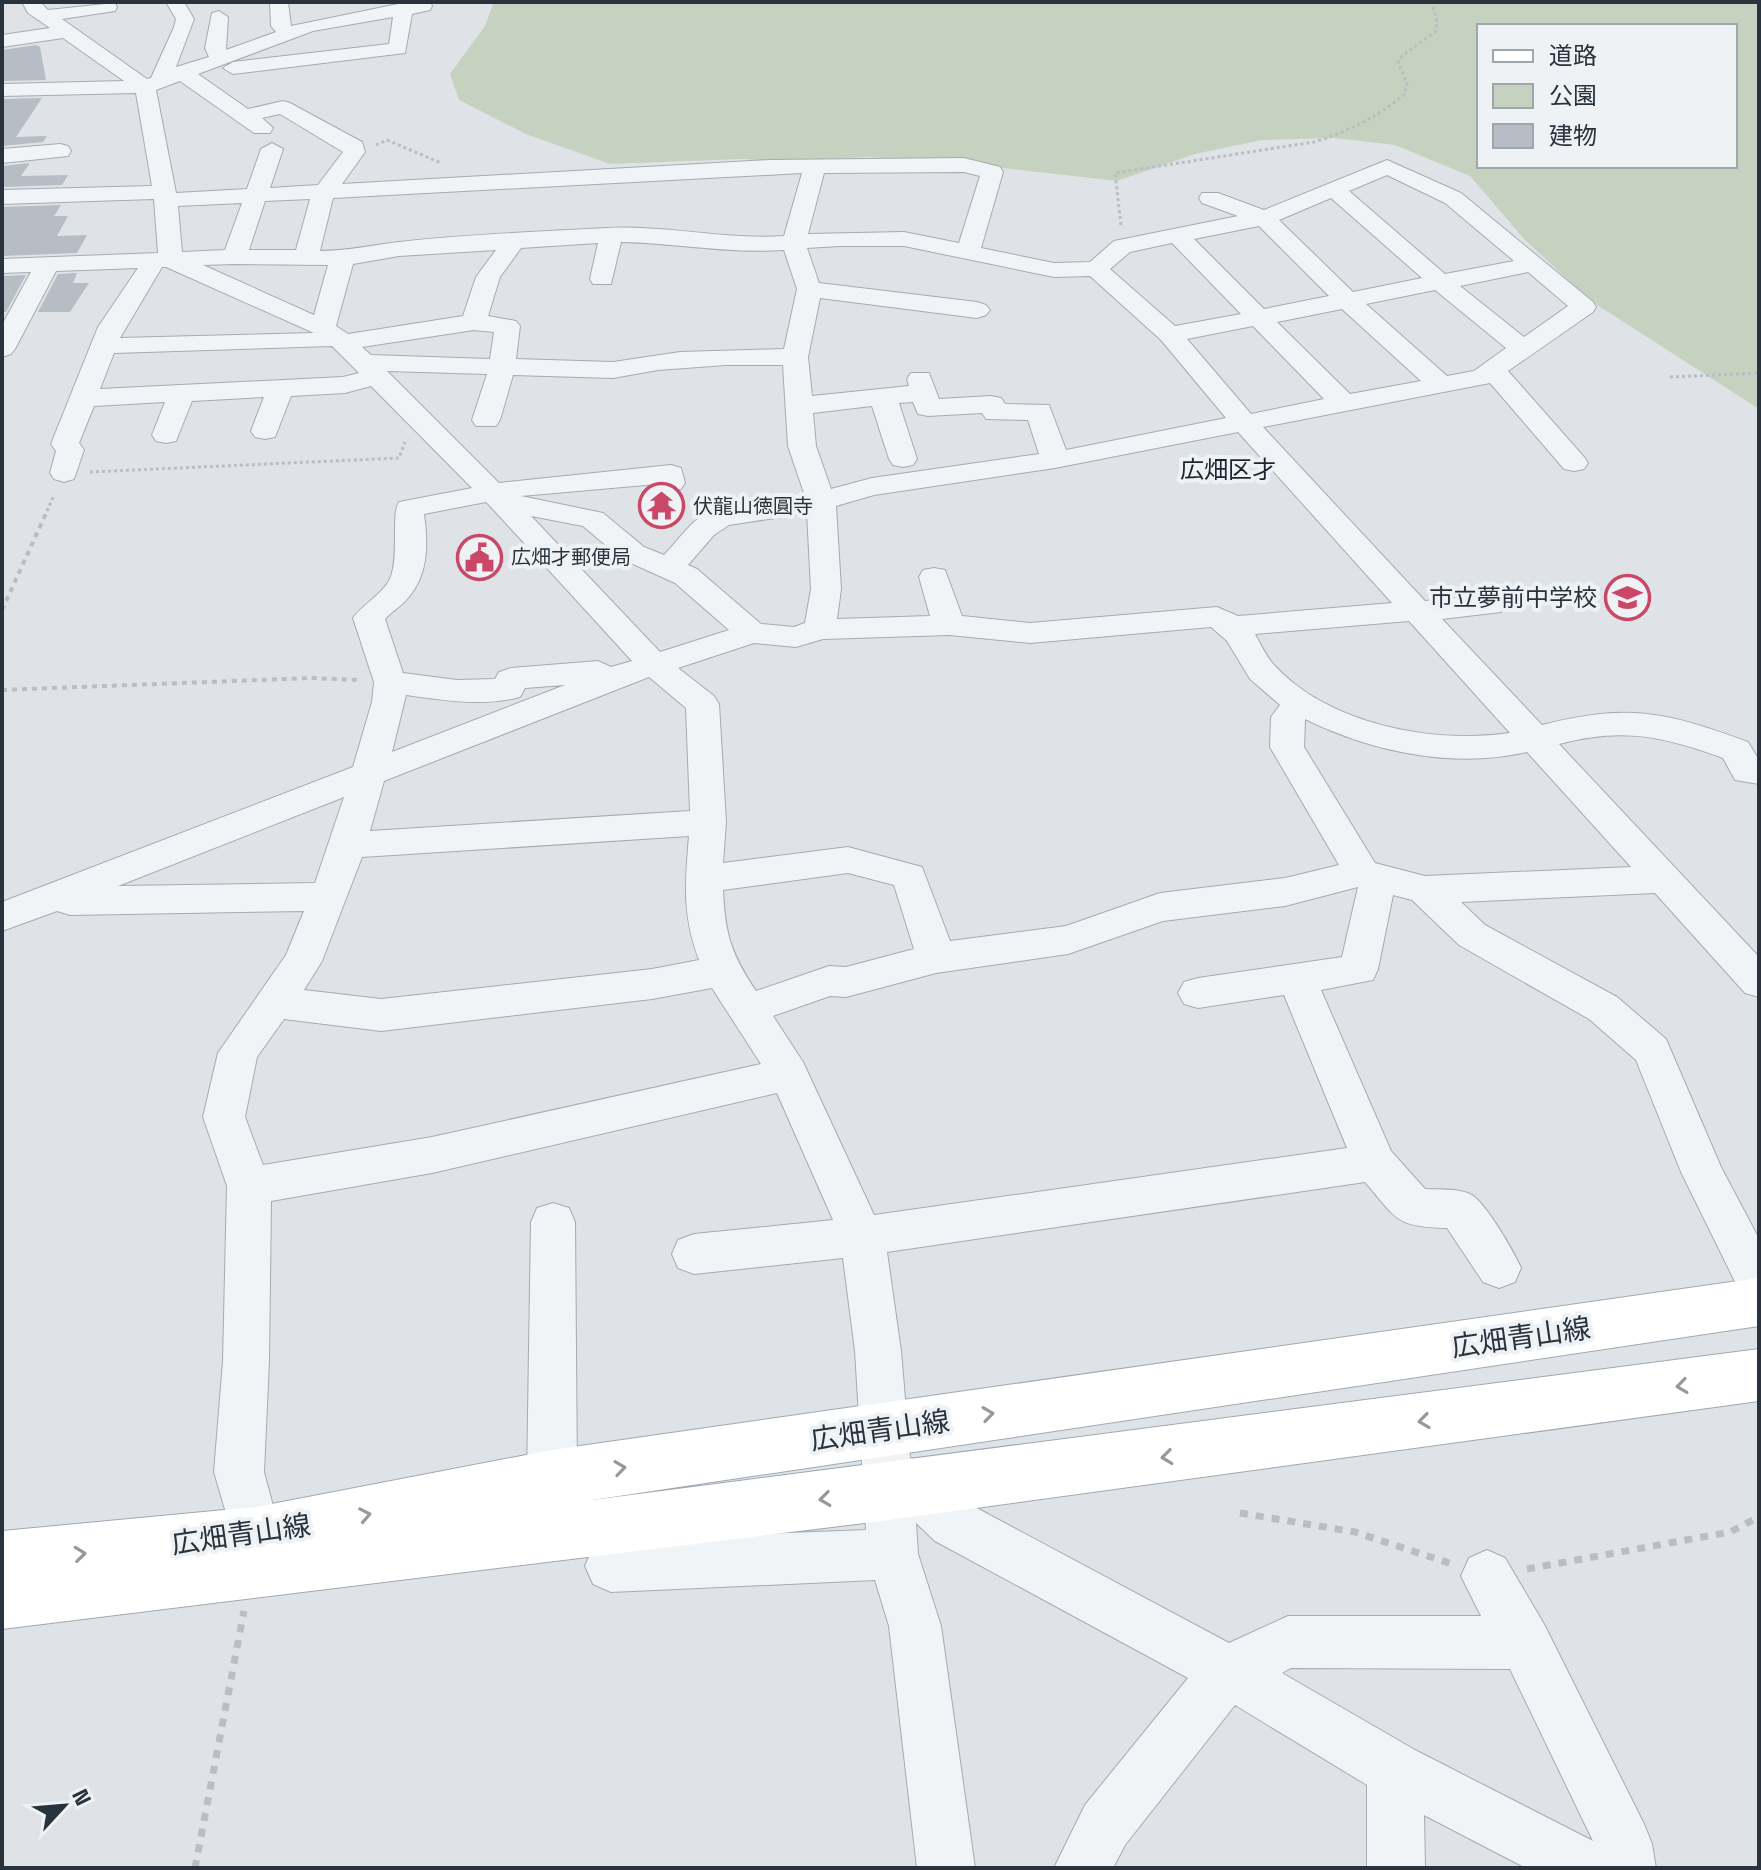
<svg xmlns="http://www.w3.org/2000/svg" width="1761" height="1870" viewBox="0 0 1761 1870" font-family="'Space Grotesk','Noto Sans JP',sans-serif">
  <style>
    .green { fill: #c6d2c0; fill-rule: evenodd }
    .building { fill: #b6bdc4 }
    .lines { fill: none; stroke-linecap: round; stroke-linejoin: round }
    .minor-casing { stroke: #a4abb2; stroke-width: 2 }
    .major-casing { stroke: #9fa9b3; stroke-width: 2 }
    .path-far2 { stroke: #b9bec2; stroke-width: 3; stroke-dasharray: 3 3; stroke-linecap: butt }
    .path-far1 { stroke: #b9bec2; stroke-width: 4; stroke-dasharray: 5 5; stroke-linecap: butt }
    .path { stroke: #b9bec2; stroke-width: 7; stroke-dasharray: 8 8; stroke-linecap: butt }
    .minor { fill: #f1f4f6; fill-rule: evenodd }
    .major { fill: #fff; fill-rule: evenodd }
    .oneway { stroke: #94999e }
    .labels { text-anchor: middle; stroke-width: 8; stroke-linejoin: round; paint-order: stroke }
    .far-poi-label { font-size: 20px; fill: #28333e; stroke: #eef2f5; text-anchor: start }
    .far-quarter-label { font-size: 24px; fill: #1b242f; stroke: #eef2f5 }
    .poi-label { font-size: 24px; fill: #28333e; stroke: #eef2f5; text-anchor: end }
    .near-street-label { font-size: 28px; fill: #28333e; stroke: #eef2f5 }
  </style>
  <rect width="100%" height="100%" fill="#dfe3e8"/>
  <!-- green -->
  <path class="green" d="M 494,2 L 1759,2 L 1759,409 L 1591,301 L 1525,240 L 1470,176 L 1395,145 L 1334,138 L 1262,140 L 1195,154 L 1117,181 L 969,164 L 866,157 L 785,162 L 743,159 L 610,164 L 526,134 L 459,100 L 450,74 L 485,26 ZM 1479,26 L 1735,26 L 1735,166 L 1479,166 Z"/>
  <!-- building -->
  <path class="building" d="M 36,45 L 40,47 L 46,80 L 2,81 L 2,50 Z
    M 42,98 L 16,137 L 47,136 L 43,142 L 2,146 L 2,99 Z
    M 30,163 L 21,176 L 68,175 L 62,185 L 2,187 L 2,166 Z
    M 61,205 L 54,216 L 68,216 L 57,236 L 87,235 L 77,253 L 2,256 L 2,207 Z
    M 77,273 L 73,283 L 89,283 L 70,312 L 38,312 L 58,274 Z
    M 26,275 L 6,312 L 2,312 L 2,276 Z"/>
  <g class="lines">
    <defs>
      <path id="minor" d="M 22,2 L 40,2 L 48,10 L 115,3 L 117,7 L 115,11 L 62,19 L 147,79 L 151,78 L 174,27 L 176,19 L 166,2 L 184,2 L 194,19 L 176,67 L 209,57 L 205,48 L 212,13 L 219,11 L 228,17 L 226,50 L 276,32 L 271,26 L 270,2 L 288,2 L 291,26 L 403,3 L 430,2 L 432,6 L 430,10 L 412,14 L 405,53 L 233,74 L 223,68 L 233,62 L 389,44 L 393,17 L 313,31 L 198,74 L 248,109 L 283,101 L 290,103 L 362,142 L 365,152 L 342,184 L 770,160 L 964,158 L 1000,167 L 1003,172 L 981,248 L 1054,263 L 1090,262 L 1114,241 L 1238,216 L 1202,203 L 1199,198 L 1202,193 L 1218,193 L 1264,210 L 1387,160 L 1461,193 L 1593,302 L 1596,307 L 1593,312 L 1508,371 L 1584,457 L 1588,463 L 1584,469 L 1574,471 L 1564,469 L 1490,383 L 1263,427 L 1425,601 L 1490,595 L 1501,598 L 1506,605 L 1501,612 L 1442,619 L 1542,725 C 1628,703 1666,712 1748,742 L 1759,760 L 1759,784 L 1735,780 L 1723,758 C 1663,736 1622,727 1559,744 L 1759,957 L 1759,997 L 1745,993 L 1655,893 L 1461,902 L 1485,925 L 1617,997 L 1666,1039 L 1721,1167 L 1759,1239 L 1759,1304 L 1743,1298 L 1681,1172 L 1636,1060 L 1589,1019 L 1459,945 L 1412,900 L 1393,895 L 1378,969 L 1373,980 L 1321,990 L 1391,1151 L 1425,1189 C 1440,1190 1456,1188 1470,1194 C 1485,1201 1514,1252 1521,1268 L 1515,1282 L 1499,1288 L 1483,1282 L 1447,1228 C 1395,1227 1397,1219 1365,1182 L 887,1252 L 901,1351 L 910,1458 L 920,1462 L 971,1505 L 1229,1643 L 1288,1616 L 1481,1616 L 1461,1576 L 1469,1558 L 1487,1550 L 1505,1558 L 1544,1624 L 1644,1824 L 1652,1844 L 1656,1868 L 1526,1868 L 1424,1815 L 1425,1868 L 1367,1868 L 1367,1785 L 1235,1705 L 1125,1845 L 1113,1868 L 1054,1868 L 1085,1805 L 1188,1678 L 935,1541 L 916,1523 L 918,1554 L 941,1626 L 975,1868 L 917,1868 L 889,1626 L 875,1580 L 611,1592 L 593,1584 L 585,1566 L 593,1548 L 611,1540 L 866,1530 L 855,1351 L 843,1258 L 694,1274 L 678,1268 L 672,1254 L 678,1240 L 694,1234 L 833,1220 L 777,1093 L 432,1173 L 271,1201 L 269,1361 L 264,1472 L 281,1536 L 274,1554 L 256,1561 L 238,1554 L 214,1472 L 223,1361 L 227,1186 L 203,1117 L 218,1053 L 286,955 L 304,911 L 70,915 L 57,911 L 2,931 L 2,902 L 353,767 L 372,702 L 374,682 L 353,618 C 364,603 385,593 391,576 C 399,555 391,513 399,502 L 472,488 L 371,386 L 345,393 L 291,396 L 275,437 L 265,439 L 255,437 L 251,431 L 264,397 L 192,401 L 176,441 L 166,443 L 156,441 L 152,435 L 165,402 L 94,406 L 79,443 L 84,450 L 74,479 L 64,482 L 54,479 L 50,473 L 56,451 L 51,444 L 98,327 L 138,268 L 56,271 L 15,349 L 11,354 L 2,357 L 2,325 L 31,272 L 2,273 L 2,259 L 158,253 L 154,199 L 2,204 L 2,190 L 152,186 L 136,93 L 2,96 L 2,84 L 124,81 L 63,38 L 2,47 L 2,35 L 50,28 L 28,13 ZM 180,81 L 254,133 L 270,133 L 273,128 L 262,118 L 280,114 L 343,152 L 318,185 L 270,188 L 283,149 L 272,143 L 261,149 L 247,189 L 176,193 L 156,90 ZM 964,172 L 980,176 L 959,243 L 904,232 L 808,234 L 824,173 ZM 802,173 L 784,236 C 725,240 667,225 607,228 C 538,232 467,234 399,242 C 372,245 347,251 320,251 L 333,198 ZM 1387,175 L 1445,203 L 1514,261 L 1445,274 L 1349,191 ZM 1331,198 L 1422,278 L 1353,292 L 1279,220 ZM 310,199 L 296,250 L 249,250 L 265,201 ZM 242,203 L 225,250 L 182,252 L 178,206 ZM 1259,226 L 1329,296 L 1264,309 L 1194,239 ZM 621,242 C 676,243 730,254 784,250 L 797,289 L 784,349 L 680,352 L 613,362 L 516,359 L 520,326 L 516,321 L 488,316 L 500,277 L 521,248 L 598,243 L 590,279 L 593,284 L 611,284 ZM 1172,243 L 1241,314 L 1175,326 L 1110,269 L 1130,252 ZM 839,246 L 904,246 L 1054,277 L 1090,276 L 1161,340 L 1226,418 L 1066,450 L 1049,405 L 1005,404 L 1001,398 L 991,396 L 939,399 L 929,373 L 911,373 L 907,379 L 909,386 L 812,396 L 808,357 L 820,298 L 977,318 L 986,315 L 990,310 L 986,305 L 977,302 L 819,283 L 807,248 ZM 496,250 L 476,277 L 463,316 L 348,334 L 336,326 L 353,264 L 399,256 ZM 235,264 L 328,265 L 314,315 L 203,265 ZM 162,267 L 166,267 L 314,333 L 120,338 ZM 1528,272 L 1568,306 L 1524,337 L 1460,286 ZM 1435,290 L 1506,348 L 1474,371 L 1447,376 L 1366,304 ZM 1342,309 L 1421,381 L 1350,394 L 1277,322 ZM 1253,326 L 1324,399 L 1251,414 L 1187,339 ZM 474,330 L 494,332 L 490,359 L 371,355 L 362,347 ZM 332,346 L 359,373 L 343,377 L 100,389 L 114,353 ZM 726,365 L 783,365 L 788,446 L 805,496 C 769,506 724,497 694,522 C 683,532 674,545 664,555 L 644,547 L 603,513 L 521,496 L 657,484 L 661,489 L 671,492 L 681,489 L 685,483 L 681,468 L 671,465 L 499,483 L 387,371 L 487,374 L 472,420 L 476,426 L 496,426 L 500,420 L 513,375 L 613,378 L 658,370 ZM 913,402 L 918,414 L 928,416 L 982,413 L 986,419 L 1028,420 L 1039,454 L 872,478 L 831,489 L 816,446 L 813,413 L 872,406 L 889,459 L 893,465 L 903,467 L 913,465 L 917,459 L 899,403 ZM 1238,432 L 1392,603 L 1238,616 L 1217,607 L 1030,623 L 962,616 L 945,570 L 934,568 L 923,570 L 919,577 L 930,616 L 837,619 L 841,589 L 836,506 L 874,495 L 1055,468 ZM 486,502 L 492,508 L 632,661 L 611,667 L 598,661 L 511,668 L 499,672 L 495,679 L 457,680 L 403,673 L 385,619 C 392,611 402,606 408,598 C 429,574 428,543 424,514 ZM 807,513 L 811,589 L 805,623 L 794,627 L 761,624 L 697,569 L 688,565 L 714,535 L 729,525 ZM 531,516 L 583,526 L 622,559 L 675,583 L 729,630 L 660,652 ZM 1409,621 L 1510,733 C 1433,744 1329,725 1274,665 C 1266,656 1261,645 1255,634 ZM 1211,627 L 1227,641 L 1250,679 L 1280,705 L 1271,717 L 1270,747 L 1339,865 L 1285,878 L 1160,893 L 1066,926 L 950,941 L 922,867 L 848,847 L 723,863 L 726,822 L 719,704 L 714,696 L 678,668 L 754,643 L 796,647 L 823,639 L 949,635 L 1030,643 ZM 649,677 L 686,708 L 690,811 L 370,831 L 384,781 ZM 565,685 L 392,752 L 406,695 C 443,700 483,707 520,697 L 525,688 ZM 1305,719 C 1372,752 1454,769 1527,752 L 1631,867 L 1425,876 L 1375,863 L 1304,747 ZM 344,797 L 315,883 L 118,886 ZM 689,836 C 685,883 682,915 699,960 L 652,969 L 381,999 L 304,990 L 322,961 L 362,857 ZM 848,873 L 894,885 L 914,949 L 846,967 L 829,966 L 756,991 C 731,954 725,934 723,890 ZM 1358,887 L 1342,957 L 1198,978 L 1184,982 L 1178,993 L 1184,1004 L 1198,1008 L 1284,995 L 1347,1148 L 874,1215 L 803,1062 L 773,1016 L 830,996 L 846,997 L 936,973 L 1068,954 L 1163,921 L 1285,906 ZM 712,988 L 761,1064 L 432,1137 L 263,1165 L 245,1117 L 257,1057 L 284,1019 L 381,1031 L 652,999 ZM 1291,1668 L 1510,1669 L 1593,1841 L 1415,1750 L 1282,1673 Z
        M 60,144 L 68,146 L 71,151 L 68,156 L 2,163 L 2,149 Z
        M 553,1203 L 569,1208 L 575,1222 L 577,1478 L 569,1495 L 552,1502 L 535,1495 L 527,1478 L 531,1222 L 537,1208 Z"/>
      <path id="major" d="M 1759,1278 L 1759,1326 L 592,1500 L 1759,1349 L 1759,1401 L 881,1521 L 2,1629 L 2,1531 L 256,1507 L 552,1450 Z"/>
    </defs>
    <!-- minor casing -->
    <use href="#minor" class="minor-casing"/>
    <!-- major casing -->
    <use href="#major" class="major-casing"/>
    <!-- path-far2 -->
    <path class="path-far2" d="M 376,145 L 387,140 L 441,163
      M 1121,225 L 1115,173 L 1314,142 C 1349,131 1376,118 1405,94 L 1407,83 L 1398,63 L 1402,56 L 1435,32 L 1437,22 L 1432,2
      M 1670,377 L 1759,373
      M 90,472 L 399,458 L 405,442
      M 47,511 L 54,495"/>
    <!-- path-far1 -->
    <path class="path-far1" d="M 2,610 L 48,509
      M 2,690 L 310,678 L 361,680"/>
    <!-- path -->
    <path class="path" d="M 1240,1513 L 1355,1532 L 1452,1564
      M 1527,1569 L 1730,1532 L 1759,1517
      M 195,1868 L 244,1611"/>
    <!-- minor -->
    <use href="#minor" class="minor"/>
    <!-- major -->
    <use href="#major" class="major"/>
  </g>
  <!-- one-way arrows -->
  <defs><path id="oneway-chevron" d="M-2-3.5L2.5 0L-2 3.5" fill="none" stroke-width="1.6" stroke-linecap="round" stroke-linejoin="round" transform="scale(2)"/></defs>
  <g class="oneway">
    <use href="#oneway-chevron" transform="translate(1682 1386) rotate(172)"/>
    <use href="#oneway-chevron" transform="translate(988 1414) rotate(-8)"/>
    <use href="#oneway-chevron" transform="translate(1424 1421) rotate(172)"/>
    <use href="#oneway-chevron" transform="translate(1167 1457) rotate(173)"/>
    <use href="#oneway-chevron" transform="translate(620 1468) rotate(-8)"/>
    <use href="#oneway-chevron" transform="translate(825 1499) rotate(173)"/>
    <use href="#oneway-chevron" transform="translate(365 1515) rotate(-11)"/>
    <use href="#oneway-chevron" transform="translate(80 1554) rotate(-6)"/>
  </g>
  <!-- icons -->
  <defs>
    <symbol id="temple-ring" viewBox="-11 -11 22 22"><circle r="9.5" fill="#eef2f5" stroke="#ca4768" stroke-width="1.5"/><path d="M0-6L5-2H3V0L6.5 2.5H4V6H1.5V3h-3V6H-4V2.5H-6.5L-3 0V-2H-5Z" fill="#ca4768"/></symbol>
    <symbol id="civic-ring" viewBox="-11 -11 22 22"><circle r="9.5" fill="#eef2f5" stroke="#ca4768" stroke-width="1.5"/><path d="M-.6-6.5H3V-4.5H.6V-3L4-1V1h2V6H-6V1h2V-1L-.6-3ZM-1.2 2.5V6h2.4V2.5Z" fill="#ca4768"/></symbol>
    <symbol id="school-ring" viewBox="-11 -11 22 22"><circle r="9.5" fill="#eef2f5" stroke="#ca4768" stroke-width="1.5"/><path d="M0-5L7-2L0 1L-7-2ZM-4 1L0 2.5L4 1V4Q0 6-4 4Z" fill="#ca4768"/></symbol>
  </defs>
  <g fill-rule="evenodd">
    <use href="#temple-ring" x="636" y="480" width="51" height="51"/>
    <use href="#civic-ring" x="454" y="532" width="51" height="51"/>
    <use href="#school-ring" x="1602" y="572" width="51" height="51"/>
  </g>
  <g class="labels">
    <!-- far-poi labels -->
    <g class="far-poi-label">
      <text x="693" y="513">伏龍山徳圓寺</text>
      <text x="511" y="564">広畑才郵便局</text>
    </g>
    <!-- far-quarter labels -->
    <g class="far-quarter-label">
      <text x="1228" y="478">広畑区才</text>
    </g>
    <!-- poi labels -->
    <g class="poi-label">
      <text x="1597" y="606">市立夢前中学校</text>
    </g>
    <!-- near-street labels -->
    <g class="near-street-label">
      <text transform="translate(1521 1337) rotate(-8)" y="10">広畑青山線</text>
      <text transform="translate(880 1430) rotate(-8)" y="10">広畑青山線</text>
      <text transform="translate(241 1534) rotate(-8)" y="10">広畑青山線</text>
    </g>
  </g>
  <!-- border -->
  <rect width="1761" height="1870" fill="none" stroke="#28333e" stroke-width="8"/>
  <!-- legend -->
  <rect x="1477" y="24" width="260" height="144" fill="#eef2f5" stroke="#9fa6ac" stroke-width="2"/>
  <rect x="1493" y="50" width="40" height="12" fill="#ffffff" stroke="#9fa6ac" stroke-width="2"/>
  <text x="1549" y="64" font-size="24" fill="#28333e">道路</text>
  <rect x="1493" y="84" width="40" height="24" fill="#c6d2c0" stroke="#9fa6ac" stroke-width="2"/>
  <text x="1549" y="104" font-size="24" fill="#28333e">公園</text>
  <rect x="1493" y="124" width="40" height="24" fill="#b6bdc4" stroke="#9fa6ac" stroke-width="2"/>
  <text x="1549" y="144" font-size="24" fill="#28333e">建物</text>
  <!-- north arrow -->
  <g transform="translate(64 1806) rotate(64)" stroke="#eef2f5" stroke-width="6" paint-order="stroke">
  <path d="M0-6L14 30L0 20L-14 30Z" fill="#28333e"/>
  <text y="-12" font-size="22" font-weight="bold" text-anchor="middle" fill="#28333e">N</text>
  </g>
</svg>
